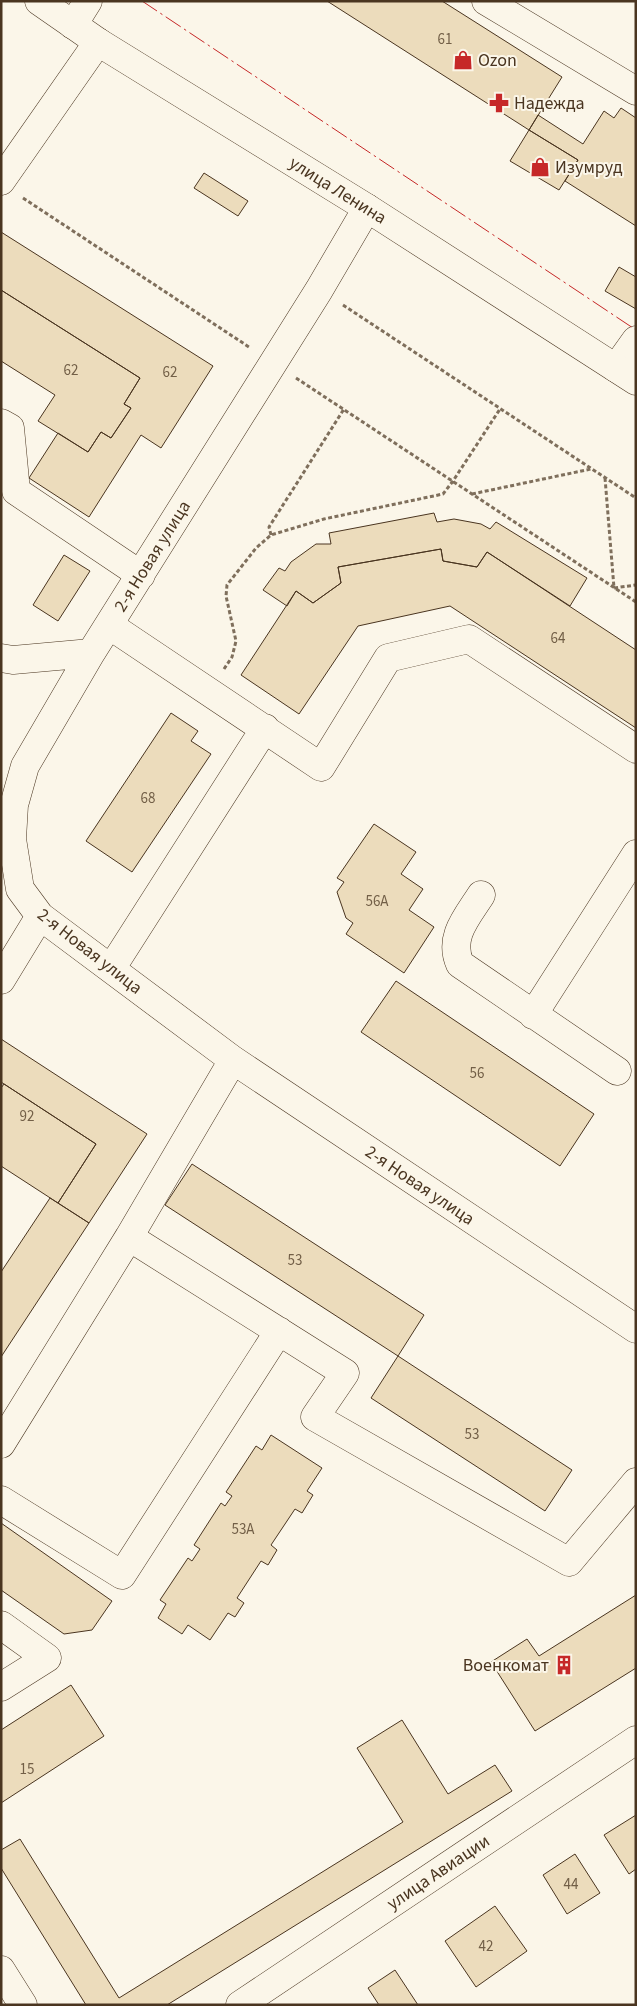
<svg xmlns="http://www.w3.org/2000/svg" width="637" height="2006" viewBox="0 0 637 2006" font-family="'Source Sans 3',sans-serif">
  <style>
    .building { fill: #ecdcbc; stroke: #4a3520 }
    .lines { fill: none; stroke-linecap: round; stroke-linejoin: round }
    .minor-casing { stroke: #4a3520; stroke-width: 29 }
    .major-casing { stroke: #4a3520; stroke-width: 29 }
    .path { stroke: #7f6f5c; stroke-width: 3; stroke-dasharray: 4 2.5; stroke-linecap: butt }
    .minor { stroke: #fbf6e9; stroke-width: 28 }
    .major { stroke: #fbf6e9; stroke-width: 28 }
    .power { stroke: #c62828; stroke-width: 1; stroke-dasharray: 18 4 2.5 4; stroke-linecap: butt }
    .labels { text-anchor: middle; stroke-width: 4; stroke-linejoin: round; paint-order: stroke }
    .number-label { font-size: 15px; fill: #725f47 }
    .poi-label { font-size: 18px; fill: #4a3520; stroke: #fbf6e9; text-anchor: start }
    .street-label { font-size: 18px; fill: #4a3520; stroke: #fbf6e9 }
  </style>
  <rect width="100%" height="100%" fill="#fbf6e9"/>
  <!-- building -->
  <path class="building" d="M 327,1 L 442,1 L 562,77 L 529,130 Z
    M 621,108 L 636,118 L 636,226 L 565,181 L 578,160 L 529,130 L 538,115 L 583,144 L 604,111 L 614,118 Z
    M 529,130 L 578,160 L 559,190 L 510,161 Z
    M 204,173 L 248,201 L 238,216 L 194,188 Z
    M 1,232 L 213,366 L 161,448 L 141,435 L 89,517 L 29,478 L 58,433 L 88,452 L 101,432 L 111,438 L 131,408 L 124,404 L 140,378 L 1,290 Z
    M 619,267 L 636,277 L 636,309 L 605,291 Z
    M 1,290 L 140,378 L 124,404 L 131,408 L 111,438 L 101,432 L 88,452 L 38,421 L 55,395 L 1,361 Z
    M 434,513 L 437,522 L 454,519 L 481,524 L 490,529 L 496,522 L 587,578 L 570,606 L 487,552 L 477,567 L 443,561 L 441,549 L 338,567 L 341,583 L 313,603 L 296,591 L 287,606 L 263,590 L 279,568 L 285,571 L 291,562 L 316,544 L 331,544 L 329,533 Z
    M 441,549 L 443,561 L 477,567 L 487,552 L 636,650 L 636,728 L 450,606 L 358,626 L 299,714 L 241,675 L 296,591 L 313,603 L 341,583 L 338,567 Z
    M 64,555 L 90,571 L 58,621 L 33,605 Z
    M 171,713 L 198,731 L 191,741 L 211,754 L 132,872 L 86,841 Z
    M 374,824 L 416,852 L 401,874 L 423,889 L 409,910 L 434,927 L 404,973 L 346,934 L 353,923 L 346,918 L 337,892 L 344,882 L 337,878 Z
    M 396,981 L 594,1114 L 560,1166 L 361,1032 Z
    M 1,1039 L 147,1134 L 89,1223 L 58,1203 L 96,1144 L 1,1082 Z
    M 4,1084 L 96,1144 L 58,1203 L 1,1166 L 1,1088 Z
    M 192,1164 L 424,1315 L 398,1356 L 165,1205 Z
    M 50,1198 L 89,1223 L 1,1357 L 1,1272 Z
    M 398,1356 L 572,1470 L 545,1511 L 371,1398 Z
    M 271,1435 L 322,1468 L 307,1491 L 313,1495 L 302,1513 L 295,1509 L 271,1545 L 277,1550 L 268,1565 L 261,1561 L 237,1598 L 244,1603 L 235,1617 L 228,1613 L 210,1640 L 188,1625 L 182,1634 L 158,1618 L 166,1604 L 160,1600 L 188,1558 L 192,1561 L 200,1549 L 194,1545 L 221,1503 L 225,1506 L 232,1496 L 226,1492 L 256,1446 L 262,1450 Z
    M 1,1523 L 112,1601 L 92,1630 L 64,1634 L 1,1590 Z
    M 636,1595 L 636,1668 L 535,1731 L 491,1662 L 527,1639 L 539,1656 Z
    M 71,1685 L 104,1736 L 1,1803 L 1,1730 Z
    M 402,1720 L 448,1794 L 495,1765 L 512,1791 L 167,2005 L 86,2005 L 1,1868 L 1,1850 L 20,1839 L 119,1998 L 403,1822 L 357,1748 Z
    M 636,1815 L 636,1869 L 629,1874 L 604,1835 Z
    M 575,1854 L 600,1893 L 567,1914 L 543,1875 Z
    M 495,1906 L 527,1951 L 476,1987 L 445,1941 Z
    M 395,1970 L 418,2005 L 379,2005 L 368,1988 Z"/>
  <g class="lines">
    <defs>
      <path id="minor" d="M 486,1 L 636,91
        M 73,25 L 88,1
        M 1,181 L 98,42
        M 367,208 L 319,290 L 91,653 L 25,766 L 14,805 L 12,839 L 20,889 L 40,916 L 233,1060 L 636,1329
        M 616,368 L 636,340
        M 1,423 L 10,428 L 16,491 L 141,575
        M 109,625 L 321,767 L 388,658 L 469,639 L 636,749
        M 1,658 L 13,660 L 91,653
        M 481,895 C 467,917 448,937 460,964 L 617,1071
        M 111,969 L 265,728
        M 1,980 L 40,916
        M 533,1015 L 636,854
        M 129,1237 L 345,1373 L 315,1417 L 569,1562 L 636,1482
        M 1,1444 L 129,1237 L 233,1060
        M 1,1500 L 122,1575 L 279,1331
        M 1,1625 L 47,1658 L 1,1687
        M 1,1970 L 23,2005
        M 240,2005 L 636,1740"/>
      <path id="major" d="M 39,1 L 98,42 L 367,208 L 636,381"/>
    </defs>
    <!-- minor casing -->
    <use href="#minor" class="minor-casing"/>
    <!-- major casing -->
    <use href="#major" class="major-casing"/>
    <!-- path -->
    <path class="path" d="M 23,198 L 249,347
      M 343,305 L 636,498
      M 296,378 L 636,602
      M 605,478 L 614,588 L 636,585
      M 472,494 L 591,469
      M 271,535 L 269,527 L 344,409
      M 224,669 L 232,657 L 236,641 L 226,596 L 227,585 L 256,548 L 271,535 L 324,519 L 443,494 L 453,481 L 500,409"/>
    <!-- minor -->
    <use href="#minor" class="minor"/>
    <!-- major -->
    <use href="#major" class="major"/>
    <!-- power -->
    <path class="power" d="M 142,1 L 636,330"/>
  </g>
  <!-- icons -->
  <defs>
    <symbol id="shop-bare" viewBox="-9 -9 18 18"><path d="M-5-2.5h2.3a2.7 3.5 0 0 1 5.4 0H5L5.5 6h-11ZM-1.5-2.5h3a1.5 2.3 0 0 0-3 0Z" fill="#c62828" stroke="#fbf6e9" stroke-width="2.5" paint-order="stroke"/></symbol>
    <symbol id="pharmacy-bare" viewBox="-9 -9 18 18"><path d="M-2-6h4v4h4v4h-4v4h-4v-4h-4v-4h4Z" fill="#c62828" stroke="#fbf6e9" stroke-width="2.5" paint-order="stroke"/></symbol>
    <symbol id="building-bare" viewBox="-9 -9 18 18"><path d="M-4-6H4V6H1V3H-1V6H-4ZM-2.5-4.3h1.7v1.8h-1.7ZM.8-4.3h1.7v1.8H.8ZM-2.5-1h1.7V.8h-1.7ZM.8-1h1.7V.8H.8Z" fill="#c62828" stroke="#fbf6e9" stroke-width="2.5" paint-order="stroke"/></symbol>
  </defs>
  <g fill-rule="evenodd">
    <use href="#shop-bare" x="449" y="46" width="28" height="28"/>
    <use href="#pharmacy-bare" x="485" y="89" width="28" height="28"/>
    <use href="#shop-bare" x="526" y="153" width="28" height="28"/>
    <use href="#building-bare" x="550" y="1651" width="28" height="28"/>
  </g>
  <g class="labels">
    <!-- number labels -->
    <g class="number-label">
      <text x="445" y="44">61</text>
      <text x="71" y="375">62</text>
      <text x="170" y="377">62</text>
      <text x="558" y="643">64</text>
      <text x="148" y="803">68</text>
      <text x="377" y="906">56А</text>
      <text x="477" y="1078">56</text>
      <text x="27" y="1121">92</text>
      <text x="295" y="1265">53</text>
      <text x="472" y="1439">53</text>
      <text x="243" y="1534">53А</text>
      <text x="27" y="1774">15</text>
      <text x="571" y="1889">44</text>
      <text x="486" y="1951">42</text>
    </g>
    <!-- poi labels -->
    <g class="poi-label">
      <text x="478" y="66">Ozon</text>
      <text x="514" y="109">Надежда</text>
      <text x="555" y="173">Изумруд</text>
      <text x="549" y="1671" text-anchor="end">Военкомат</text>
    </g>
    <!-- street labels -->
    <g class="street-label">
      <text transform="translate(338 190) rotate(32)" y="6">улица Ленина</text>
      <text transform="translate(152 556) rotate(-58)" y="6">2-я Новая улица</text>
      <text transform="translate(90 951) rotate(38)" y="6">2-я Новая улица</text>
      <text transform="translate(420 1185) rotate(34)" y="6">2-я Новая улица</text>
      <text transform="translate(438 1872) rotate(-34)" y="6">улица Авиации</text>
    </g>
  </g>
  <!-- border -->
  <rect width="637" height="2006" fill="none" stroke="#4a3520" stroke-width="5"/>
</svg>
